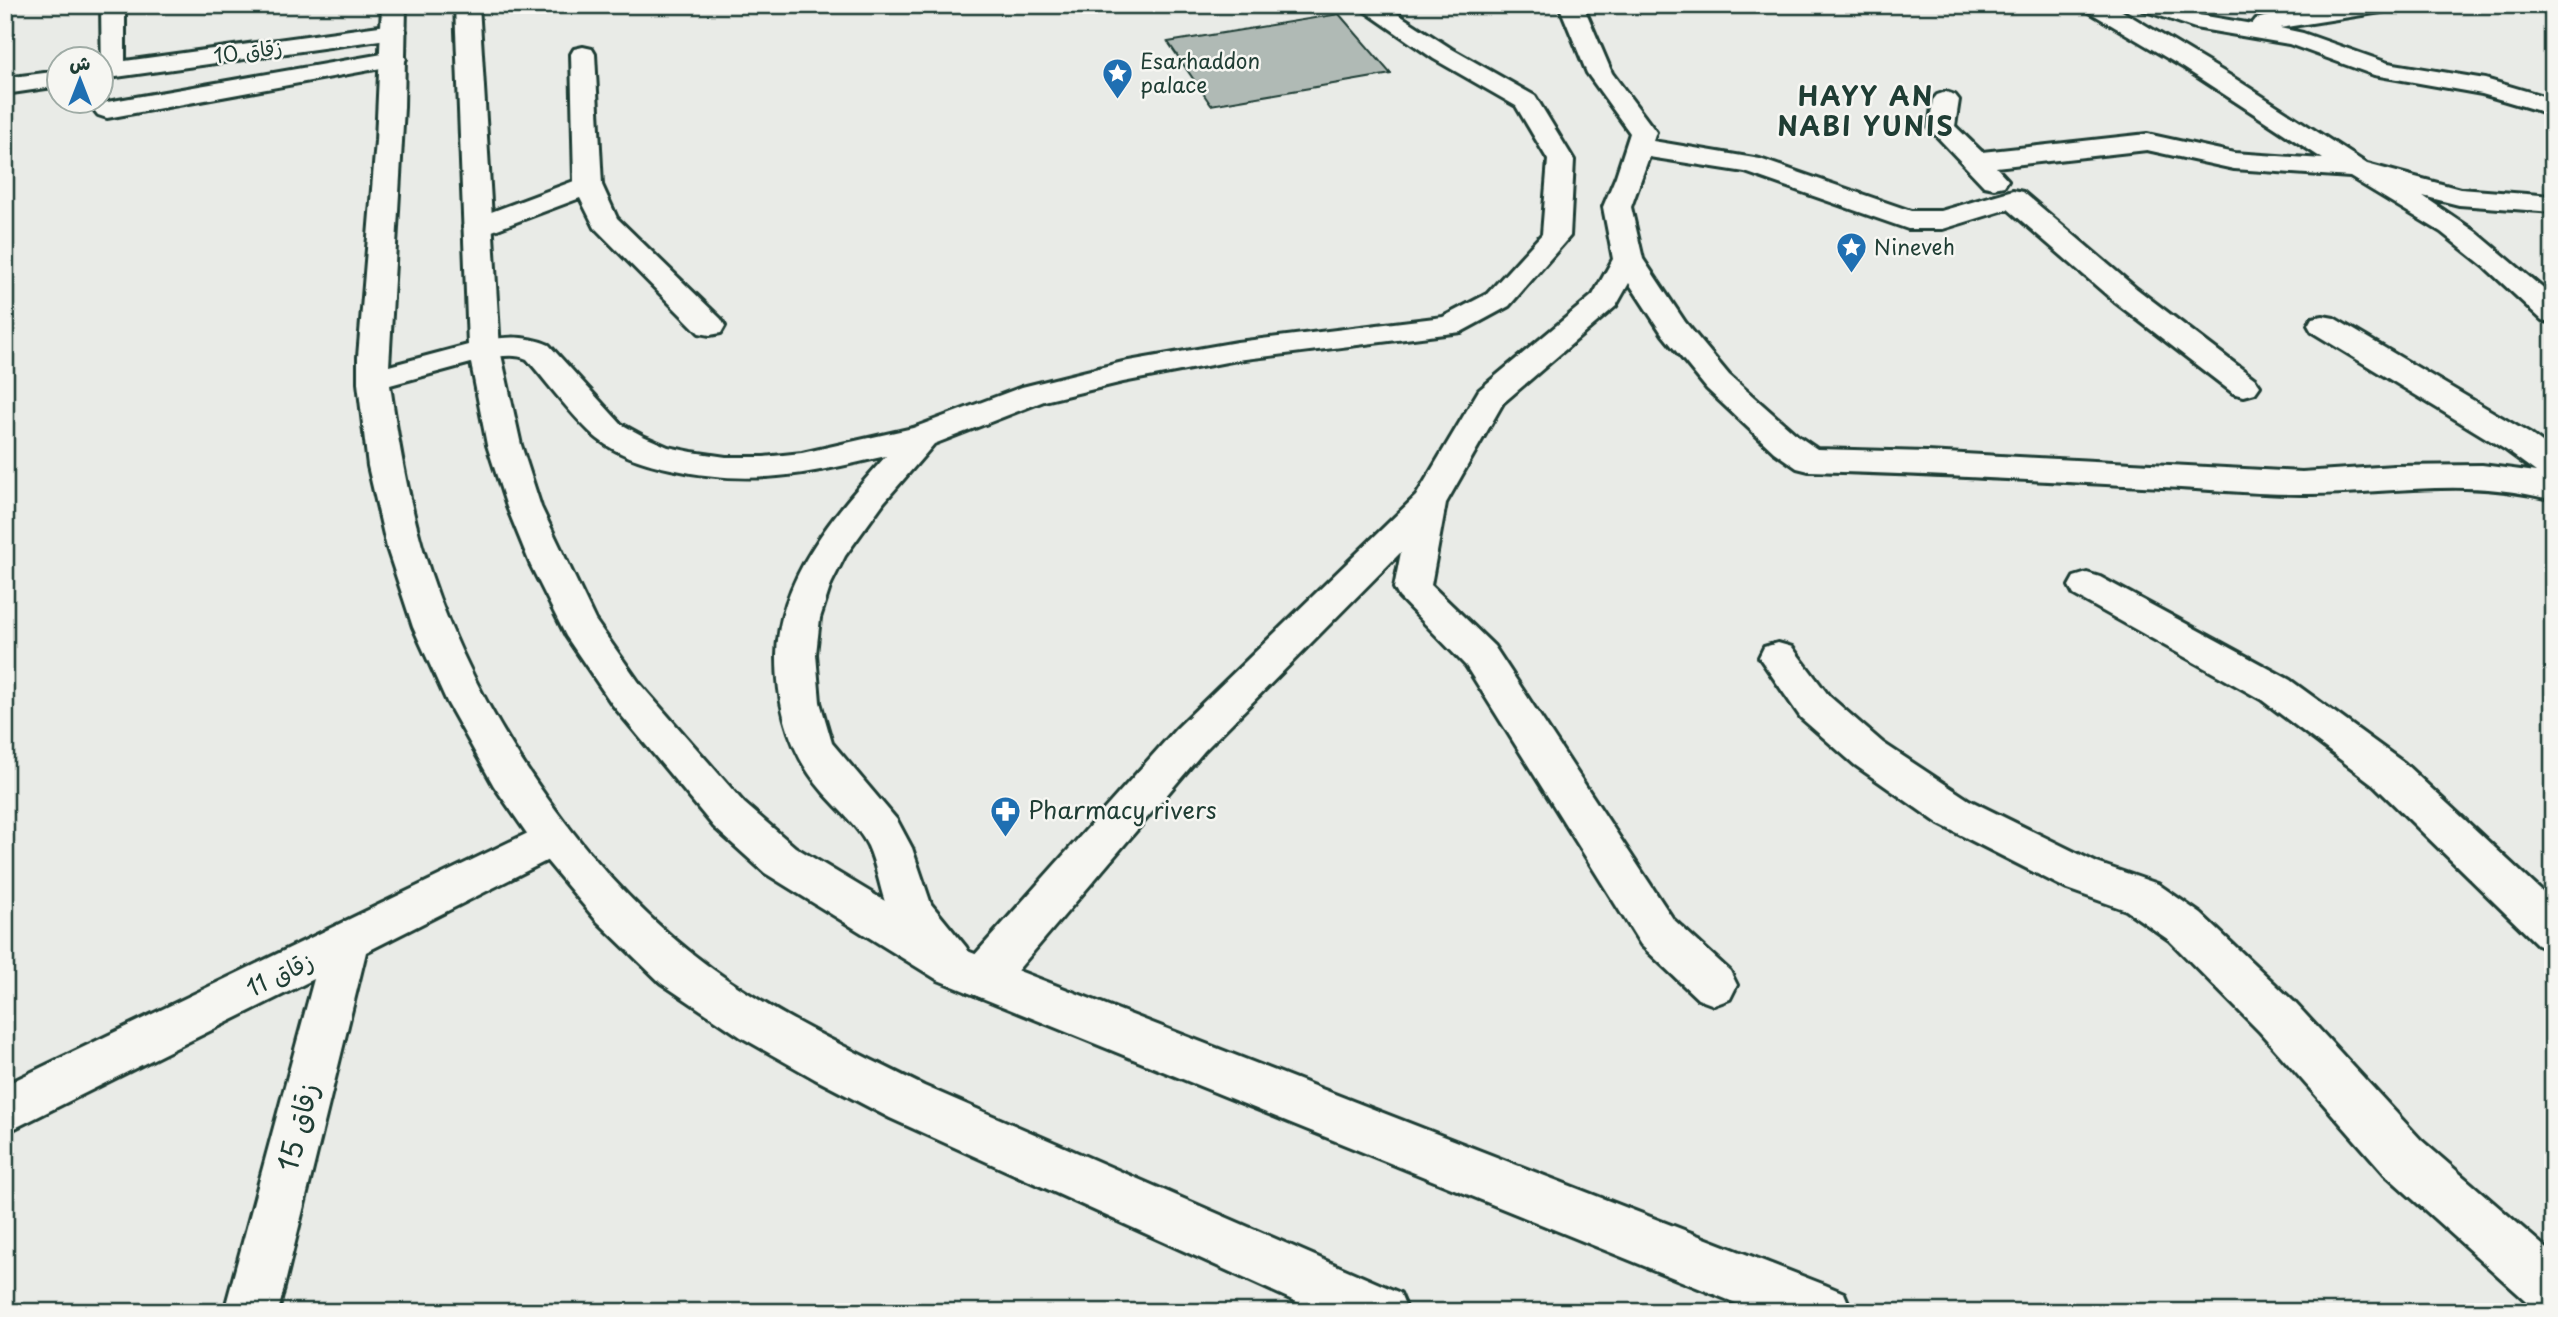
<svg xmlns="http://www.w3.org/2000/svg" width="2558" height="1317" viewBox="0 0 2558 1317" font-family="'Playpen Sans','Playpen Sans Arabic',sans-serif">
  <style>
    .building { fill: #b0bab5; stroke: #1f3d34; stroke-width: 2 }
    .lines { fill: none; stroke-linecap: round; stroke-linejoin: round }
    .minor-casing { stroke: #1f3d34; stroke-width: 6 }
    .major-casing { stroke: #1f3d34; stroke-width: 6 }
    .minor { fill: #f6f6f2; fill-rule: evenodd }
    .major { fill: #f6f6f2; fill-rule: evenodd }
    .labels { text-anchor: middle; stroke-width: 5; stroke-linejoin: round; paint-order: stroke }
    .far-street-label { font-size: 21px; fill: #1f3d34; stroke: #f6f6f2 }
    .far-poi-label { font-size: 21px; fill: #1f3d34; stroke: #f6f6f2; text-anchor: start }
    .poi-label { font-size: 24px; fill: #1f3d34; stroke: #f6f6f2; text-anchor: start }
    .street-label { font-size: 24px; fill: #1f3d34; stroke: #f6f6f2 }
    .far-district-label { font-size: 26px; font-weight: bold; letter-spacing: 2px; fill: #1f3d34; stroke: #f6f6f2 }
    .near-street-label { font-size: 28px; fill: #1f3d34; stroke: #f6f6f2 }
  </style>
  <rect width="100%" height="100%" fill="#e9ebe7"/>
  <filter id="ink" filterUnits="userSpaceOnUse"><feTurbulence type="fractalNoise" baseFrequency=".0143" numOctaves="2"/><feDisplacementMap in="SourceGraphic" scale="14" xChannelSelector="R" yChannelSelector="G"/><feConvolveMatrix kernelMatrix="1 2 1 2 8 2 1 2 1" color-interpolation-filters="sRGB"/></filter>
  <g filter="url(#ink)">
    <!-- building -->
    <path class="building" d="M 1339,14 L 1391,74 L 1211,105 L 1168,42 Z"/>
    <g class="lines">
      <defs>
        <path id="minor" d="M 101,5 L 125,5 L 125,61 L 394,24 L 402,26 L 406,31 L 402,36 L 394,38 L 102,79 Z
          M 1356,5 L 1384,5 L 1452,49 L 1535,96 L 1574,160 L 1570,236 L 1509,306 L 1461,332 L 1237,360 L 1123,382 L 1044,401 L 934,444 L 884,502 L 845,556 L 831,584 L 820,618 L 816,654 L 820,702 L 832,743 L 897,820 L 912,848 L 931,904 L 966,947 L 972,958 L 1176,729 L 1416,496 L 1479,390 L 1593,295 L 1613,259 L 1603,207 L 1616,176 L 1630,133 L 1587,73 L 1559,5 L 1583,5 L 1612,73 L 1656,132 L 1653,141 L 1760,159 L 1911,211 L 1941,211 L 2013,190 L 2023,192 L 2137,289 L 2255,379 L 2260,386 L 2255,393 L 2244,396 L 2233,393 L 2115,302 L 2008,209 L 1943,229 L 1908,229 L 1745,172 L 1649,157 L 1631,207 L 1643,259 L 1685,322 L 1729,375 L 1798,436 L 1817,449 L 1927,452 L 2302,472 L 2394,466 L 2482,465 L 2536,472 L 2506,450 L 2312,332 L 2308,325 L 2312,318 L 2323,316 L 2334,318 L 2530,434 L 2553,451 L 2553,500 C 2463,476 2389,495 2300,494 C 2248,494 2195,488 2142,486 C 2031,480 1920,474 1809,471 L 1797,468 L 1774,452 L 1707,389 L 1663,335 L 1629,283 L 1616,306 L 1503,403 L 1446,503 L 1431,585 L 1494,646 L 1673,919 L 1730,971 L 1737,985 L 1730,999 L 1714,1005 L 1698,999 L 1641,945 L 1466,666 L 1399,597 L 1394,588 L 1401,552 L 1204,751 L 999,992 L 983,998 L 967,992 L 961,977 C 927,989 895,929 885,902 C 879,884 876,864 868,846 C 858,826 839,810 824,793 C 790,754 777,708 777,656 C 778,577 837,511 886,456 C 807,474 752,487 671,469 C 646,464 618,455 598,439 C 575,420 547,382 527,359 C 509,351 491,361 473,357 L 468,350 L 473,343 C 499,337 523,334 549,345 L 621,424 L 643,436 L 668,447 L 692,452 L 726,457 L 764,457 L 802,453 L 913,428 L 1022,387 L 1123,362 L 1237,342 L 1443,317 L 1487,294 L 1542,234 L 1548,160 L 1516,106 L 1434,59 Z
          M 2082,5 L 2112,5 L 2234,78 L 2367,164 L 2460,189 L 2553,196 L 2553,212 L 2459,205 L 2423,196 L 2476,232 L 2553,297 L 2553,323 L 2542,320 L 2486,268 L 2441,232 L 2350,177 L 2234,169 L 2147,150 L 1996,167 L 2008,180 L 2004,186 L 1994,188 L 1984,186 L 1929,128 L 1933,100 L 1937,95 L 1946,92 L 1955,95 L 1959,100 L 1955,126 L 1982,152 L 2147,134 L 2234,153 L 2323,159 L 2184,68 L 2086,10 Z
          M 2139,5 L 2174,5 L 2200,15 L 2252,24 L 2256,19 L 2264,17 L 2336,5 L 2393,5 L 2389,10 L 2381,12 L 2280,28 L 2303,33 L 2388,63 L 2485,79 L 2553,99 L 2553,115 L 2482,94 L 2374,75 L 2289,44 L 2195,28 L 2143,10 Z
          M 2539,5 L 2553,5 L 2553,13 L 2543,10 Z
          M 583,47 L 592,49 L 595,54 L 602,185 L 617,218 L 721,319 L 725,326 L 721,333 L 710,335 L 699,333 L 595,228 L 580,198 L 487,233 L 477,236 L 467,233 L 463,227 L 467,221 L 574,181 L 571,54 L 574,49 Z
          M 394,52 L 403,54 L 406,59 L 403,64 L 107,118 L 98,115 L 94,110 L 98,105 L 107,102 Z
          M 60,71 L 60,86 L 5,94 L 5,78 Z
          M 2087,573 L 2100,577 L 2290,680 L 2404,763 L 2553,902 L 2553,950 L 2537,944 L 2374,785 L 2262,700 L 2074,595 L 2069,586 L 2074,577 Z
          M 1778,643 L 1792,647 L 1829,696 L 1883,743 L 1969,800 L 2097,863 L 2158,884 L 2201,914 L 2294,1002 L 2421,1140 L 2553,1254 L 2553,1312 L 2534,1308 L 2385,1174 L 2260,1032 L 2169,940 L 2126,910 L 2067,889 L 1939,824 L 1855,765 L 1801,718 L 1759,657 L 1764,647 Z
          M 553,821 L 568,826 L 574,838 L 568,850 L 366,952 L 278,1312 L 224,1312 L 314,979 L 5,1133 L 5,1085 Z"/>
        <path id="major" d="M 382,5 L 406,5 L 404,107 L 389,366 L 468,345 L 455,5 L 479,5 L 500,350 L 521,445 L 541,507 L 595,620 L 640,684 L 744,803 L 795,847 L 970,952 L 1825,1285 L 1844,1293 L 1852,1312 L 1758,1312 L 938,980 L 765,873 L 714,827 L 612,704 L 566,636 L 531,566 L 507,507 L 487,445 L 471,363 L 390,385 C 398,440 407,493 422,546 C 466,697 570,857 694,955 C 763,1010 846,1047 924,1086 L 1400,1293 L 1408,1312 L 1319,1312 L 890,1118 L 815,1079 L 741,1037 L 661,983 L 596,920 L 542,855 L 494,786 L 447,702 L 413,627 L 387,548 L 368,466 L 358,383 L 358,357 L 376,141 Z"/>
      </defs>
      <!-- minor casing -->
      <use href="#minor" class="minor-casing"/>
      <!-- major casing -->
      <use href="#major" class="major-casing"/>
      <!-- minor -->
      <use href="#minor" class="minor"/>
      <!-- major -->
      <use href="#major" class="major"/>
    </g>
  </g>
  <!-- icons -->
  <defs>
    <symbol id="sight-pin" viewBox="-11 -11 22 30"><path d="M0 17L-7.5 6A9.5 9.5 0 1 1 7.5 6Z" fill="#1f6fb2" stroke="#f6f6f2"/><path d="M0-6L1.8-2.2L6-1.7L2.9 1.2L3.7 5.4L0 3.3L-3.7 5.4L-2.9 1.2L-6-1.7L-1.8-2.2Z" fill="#fff"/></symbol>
    <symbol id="pharmacy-pin" viewBox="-11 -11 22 30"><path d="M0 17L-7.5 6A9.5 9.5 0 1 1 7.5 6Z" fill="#1f6fb2" stroke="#f6f6f2"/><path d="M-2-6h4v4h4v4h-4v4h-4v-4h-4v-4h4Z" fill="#fff"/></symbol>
  </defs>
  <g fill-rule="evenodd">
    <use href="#sight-pin" x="1100" y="56" width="35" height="47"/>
    <use href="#sight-pin" x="1834" y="230" width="35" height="47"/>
    <use href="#pharmacy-pin" x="988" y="794" width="35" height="47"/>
  </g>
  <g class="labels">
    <!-- far-street labels -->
    <g class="far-street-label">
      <text transform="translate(248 52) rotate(-8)" y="7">زقاق 10</text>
    </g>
    <!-- far-poi labels -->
    <g class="far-poi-label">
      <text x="1140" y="69">Esarhaddon<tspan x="1140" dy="24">palace</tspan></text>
      <text x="1874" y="255">Nineveh</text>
    </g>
    <!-- poi labels -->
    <g class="poi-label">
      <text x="1028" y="819">Pharmacy rivers</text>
    </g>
    <!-- street labels -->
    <g class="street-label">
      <text transform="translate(280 975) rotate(-26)" y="8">زقاق 11</text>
    </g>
    <!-- far-district labels -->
    <g class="far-district-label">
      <text x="1866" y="106">HAYY AN<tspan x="1866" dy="30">NABI YUNIS</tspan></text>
    </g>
    <!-- near-street labels -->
    <g class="near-street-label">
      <text transform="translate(298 1127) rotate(-76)" y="10">زقاق 15</text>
    </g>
  </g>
  <!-- margin -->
  <rect width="2558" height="1317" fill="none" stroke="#f6f6f2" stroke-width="28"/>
  <rect x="14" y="14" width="2530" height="1289" fill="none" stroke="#1f3d34" stroke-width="2.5" filter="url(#ink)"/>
  <!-- north arrow -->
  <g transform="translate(80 80)"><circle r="33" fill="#f6f6f2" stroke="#a0aca6" stroke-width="2"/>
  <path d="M0-5L12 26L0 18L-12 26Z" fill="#1f6fb2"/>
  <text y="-10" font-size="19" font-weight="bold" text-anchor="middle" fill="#1f3d34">ش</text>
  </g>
</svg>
